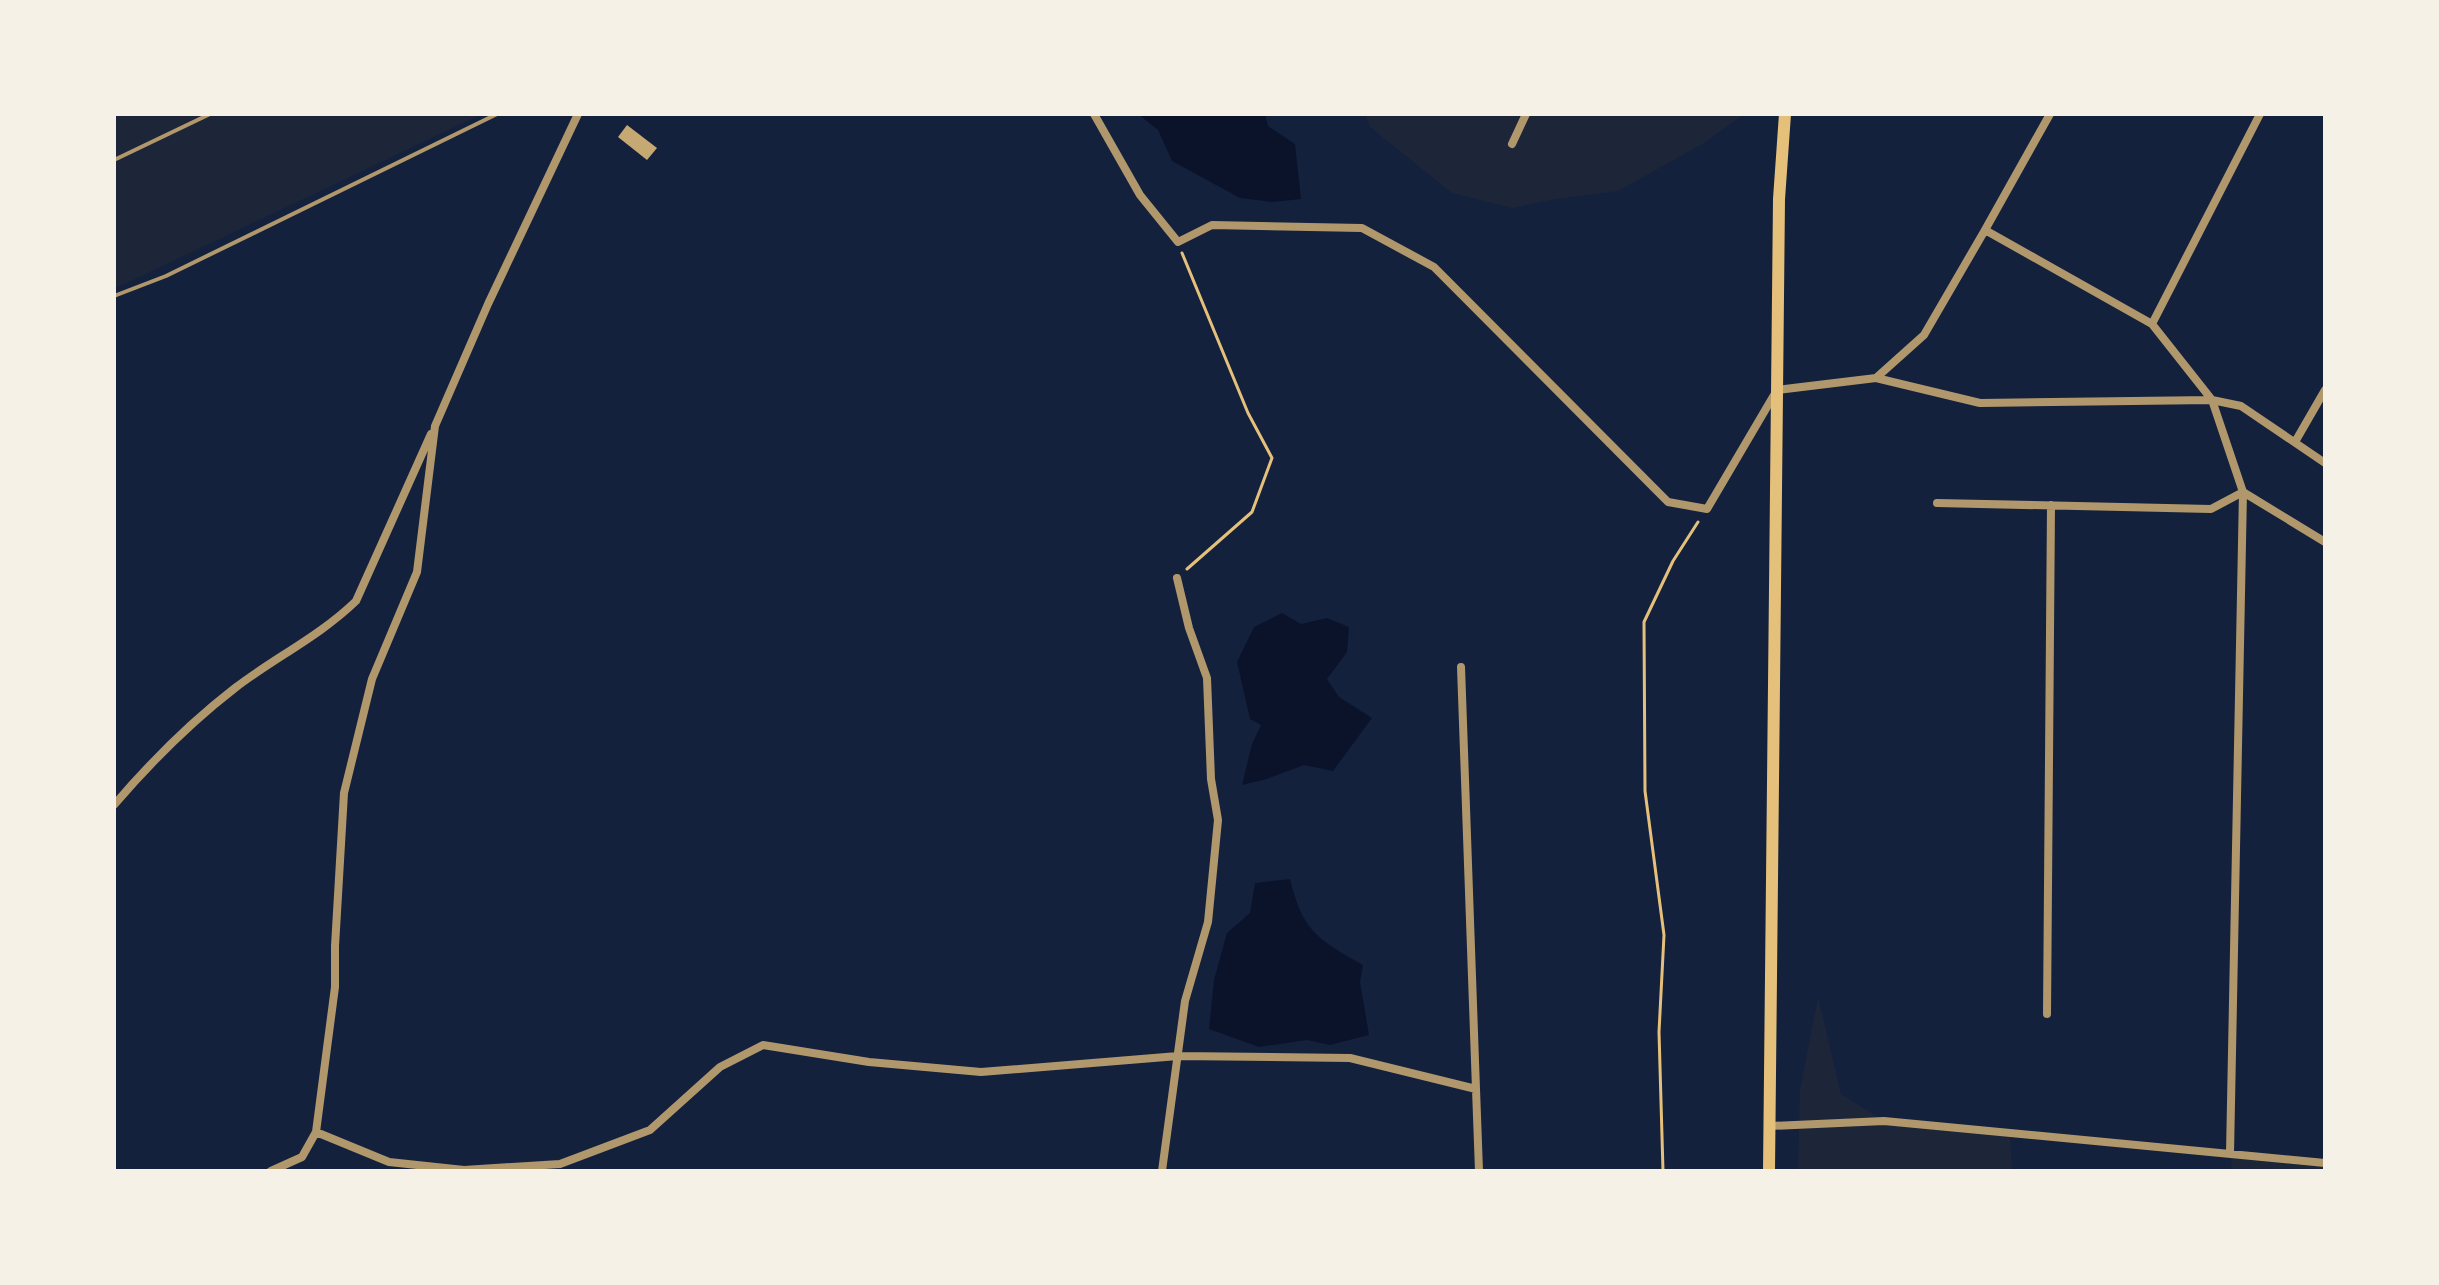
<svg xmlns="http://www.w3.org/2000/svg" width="2439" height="1285" viewBox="0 0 2439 1285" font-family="Lato,sans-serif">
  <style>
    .green { fill: #1d2539 }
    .water { fill: #0b132b }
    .building { fill: #c6a872 }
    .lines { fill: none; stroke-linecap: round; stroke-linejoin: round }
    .path { stroke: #e5c07b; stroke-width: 3 }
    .service { stroke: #b1986c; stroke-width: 4 }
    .minor { stroke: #b1986c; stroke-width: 8 }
    .primary { stroke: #e5c07b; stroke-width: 12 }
  </style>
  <rect width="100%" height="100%" fill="#14213d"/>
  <!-- green -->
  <path class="green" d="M 114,114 L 482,114 L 114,289 Z
    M 1365,114 L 1745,114 L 1702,144 L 1618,191 L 1556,199 L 1512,208 L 1452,193 L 1370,127 Z
    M 1818,997 L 1841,1094 L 1884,1121 L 2010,1133 L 2012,1171 L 1798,1171 L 1800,1091 Z
    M 2230,1154 L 2325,1163 L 2325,1171 L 2232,1171 Z"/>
  <!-- water -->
  <path class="water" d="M 1138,114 L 1265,114 L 1268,126 L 1295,144 L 1301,199 L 1273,202 L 1240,198 L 1172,161 L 1158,130 Z
    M 1282,613 L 1301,624 L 1327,618 L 1349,627 L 1347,652 L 1327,679 L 1339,697 L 1372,718 L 1333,771 L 1304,765 L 1267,779 L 1242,785 L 1252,744 L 1261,725 L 1250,719 L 1237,662 L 1254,627 Z
    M 1290,879 C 1303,932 1318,939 1363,965 L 1360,982 L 1369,1035 L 1330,1045 L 1307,1040 L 1259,1047 L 1209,1029 L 1214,980 L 1227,933 L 1250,913 L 1255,883 Z"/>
  <!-- building -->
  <path class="building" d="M 627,125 L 657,148 L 647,160 L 618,137 Z"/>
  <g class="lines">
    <!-- path -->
    <path class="path" d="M 1182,253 L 1248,413 L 1272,458 L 1252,512 L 1187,569
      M 1663,1171 L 1659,1032 L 1664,935 L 1645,791 L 1644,622 L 1673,561 L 1698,522"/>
    <!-- service -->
    <path class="service" d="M 114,160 L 210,114
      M 114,296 L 166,276 L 497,114"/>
    <!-- minor -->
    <path class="minor" d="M 1094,114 L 1140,195 L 1178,242 L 1212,225 L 1362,228 L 1434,267 L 1668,502 L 1707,509 L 1777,390 L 1876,378 L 1980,403 L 2212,400 L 2241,406 L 2325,463
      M 1512,144 L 1526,114
      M 1985,230 L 2050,114
      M 2152,324 L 2260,114
      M 1876,378 L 1924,335 L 1985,230 L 2152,324 L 2212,400 L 2243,492 L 2230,1154
      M 2295,442 L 2325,390
      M 1937,503 L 2211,509 L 2243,492 L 2325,542
      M 1461,667 L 1476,1089
      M 114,805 C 150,763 191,722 235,688 C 274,658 320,636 356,601 L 431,434
      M 2047,1014 L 2051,505
      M 1770,1126 L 1884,1121 L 2325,1163
      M 316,1132 L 389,1162 L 464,1170 L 560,1164 L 650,1130 L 720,1067 L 763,1045 L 869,1062 L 981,1072 L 1178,1056 L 1350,1058 L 1476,1089 L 1479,1171
      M 271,1171 L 302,1157 L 316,1132 L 335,987 L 335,946 L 344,793 L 372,679 L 417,572 L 435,426 L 488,304 L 578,114
      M 1162,1171 L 1185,1001 L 1208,922 L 1218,820 L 1211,779 L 1207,678 L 1189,628 L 1177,578"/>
    <!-- primary -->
    <path class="primary" d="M 1769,1171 L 1779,199 L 1785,114"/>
  </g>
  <!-- border -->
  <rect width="2439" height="1285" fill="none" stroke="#f6f1e7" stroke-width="232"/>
</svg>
